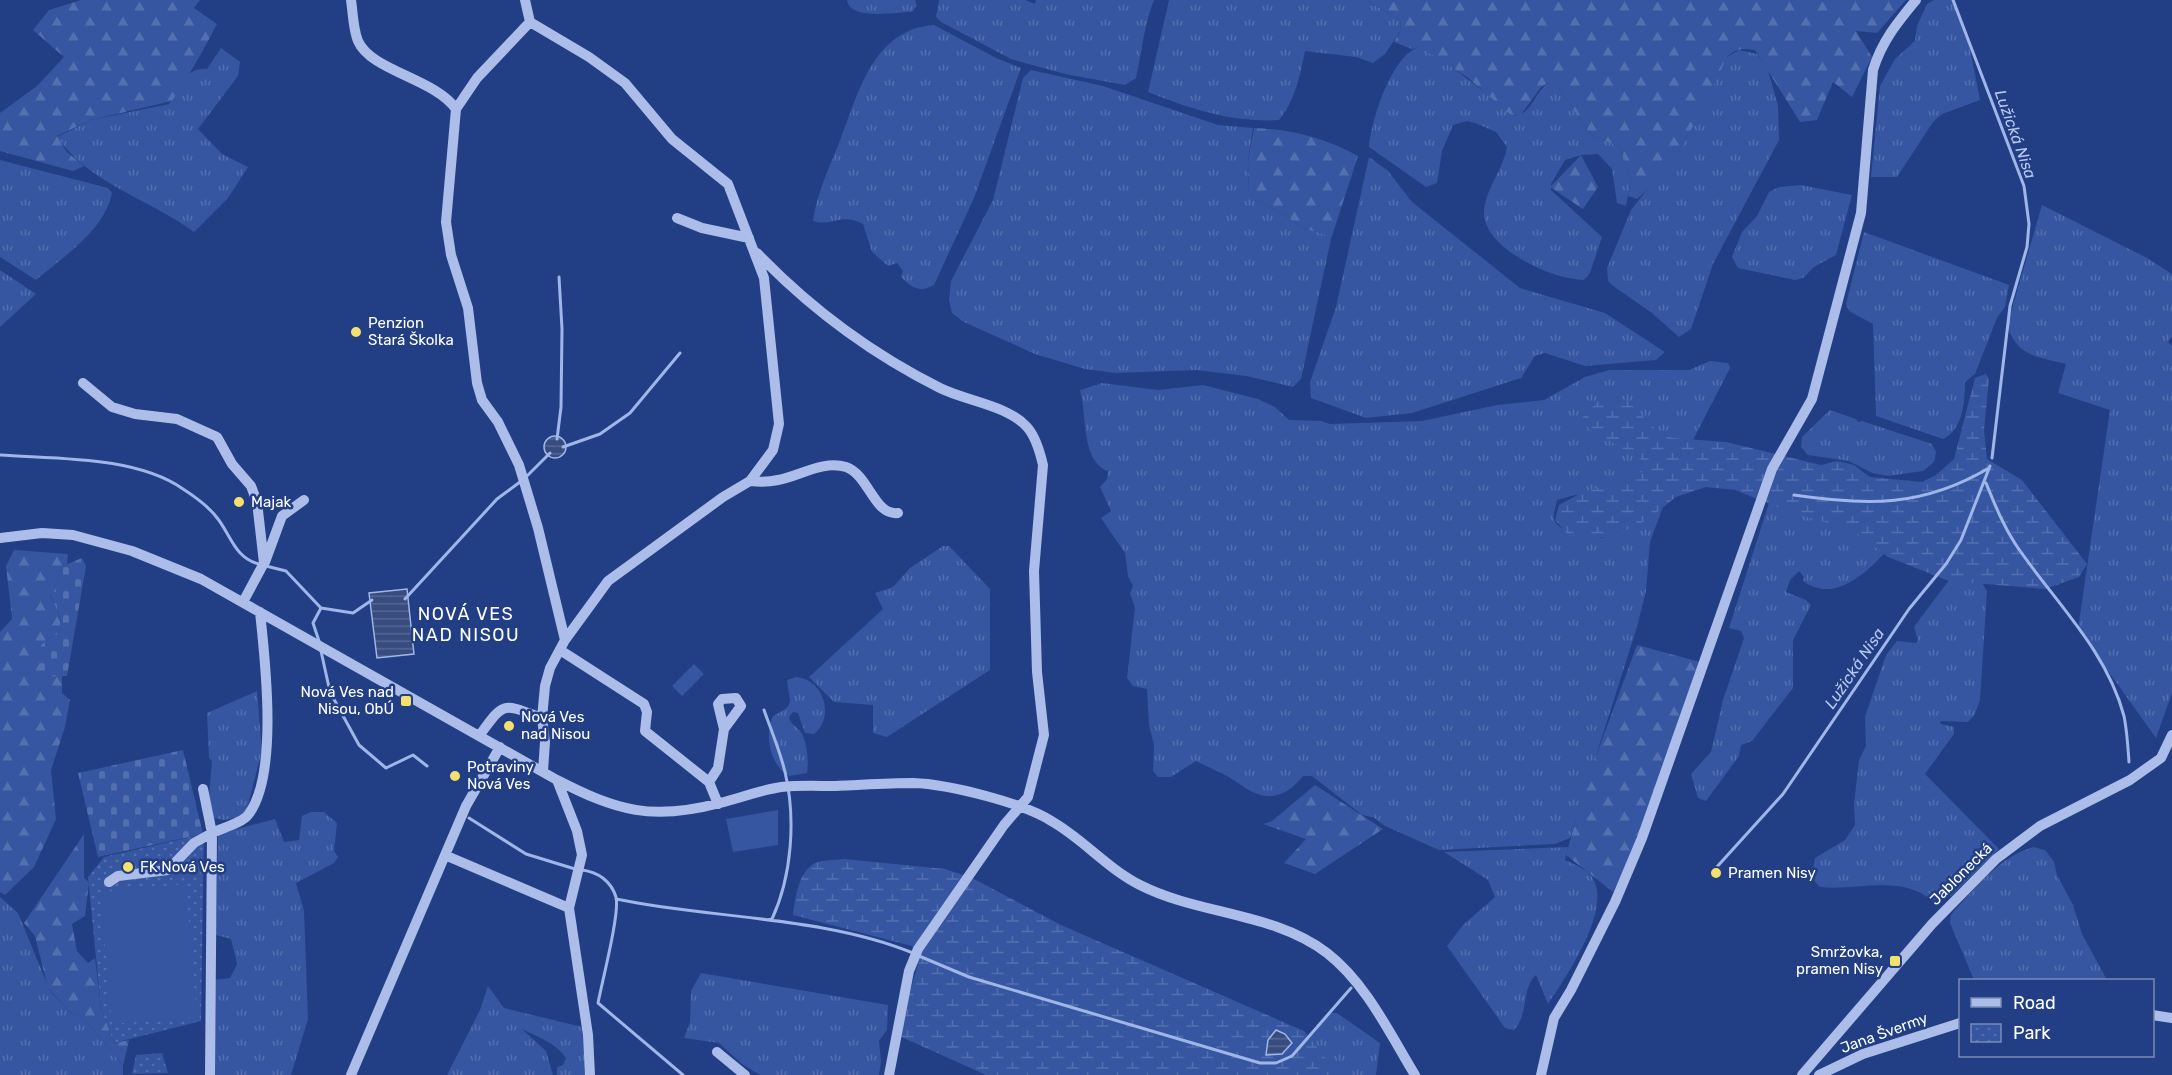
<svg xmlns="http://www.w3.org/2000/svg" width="2172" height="1075" viewBox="0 0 2172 1075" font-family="Rubik,sans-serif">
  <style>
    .grass { fill: url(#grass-tufts); fill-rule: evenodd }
    .forest { fill: url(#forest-firs) }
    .wetland { fill: url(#wetland-marsh) }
    .cemetery { fill: url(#cemetery-stones) }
    .park { fill: url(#park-dots) }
    .pitch { fill: #3656a1 }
    .water { fill: url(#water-rules); stroke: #9fb6e9; stroke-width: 1.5 }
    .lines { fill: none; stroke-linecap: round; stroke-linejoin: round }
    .stream { stroke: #9fb6e9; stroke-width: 3 }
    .minor { stroke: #abbde8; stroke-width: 10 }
    .poi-dot { fill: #f4e16d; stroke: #223e84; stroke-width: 2 }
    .labels { text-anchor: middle; stroke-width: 5; stroke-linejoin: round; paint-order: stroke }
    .poi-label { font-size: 15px; fill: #fff; stroke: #223e84; text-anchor: start }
    .street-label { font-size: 15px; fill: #fff; stroke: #223e84 }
    .water-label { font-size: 16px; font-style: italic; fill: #b6c8f0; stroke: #223e84 }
    .quarter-label { font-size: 18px; letter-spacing: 1.5px; fill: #fff; stroke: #223e84 }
  </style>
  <defs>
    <pattern id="grass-tufts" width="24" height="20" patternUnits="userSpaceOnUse" patternTransform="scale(1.5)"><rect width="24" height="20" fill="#3656a1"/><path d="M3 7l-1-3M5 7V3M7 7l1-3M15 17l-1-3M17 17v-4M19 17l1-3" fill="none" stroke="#546faf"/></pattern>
    <pattern id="forest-firs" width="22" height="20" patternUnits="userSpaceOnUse" patternTransform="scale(1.5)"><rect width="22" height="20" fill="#3656a1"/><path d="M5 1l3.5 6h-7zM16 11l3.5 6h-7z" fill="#546faf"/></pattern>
    <pattern id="wetland-marsh" width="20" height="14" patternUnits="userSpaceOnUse" patternTransform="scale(1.5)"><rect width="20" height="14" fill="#3656a1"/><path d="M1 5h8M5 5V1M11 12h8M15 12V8" fill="none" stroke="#546faf"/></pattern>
    <pattern id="cemetery-stones" width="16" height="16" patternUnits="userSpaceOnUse" patternTransform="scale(1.5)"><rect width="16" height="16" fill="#3656a1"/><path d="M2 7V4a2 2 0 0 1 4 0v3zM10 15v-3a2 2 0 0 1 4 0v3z" fill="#546faf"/></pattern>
    <pattern id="park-dots" width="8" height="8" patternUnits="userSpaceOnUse" patternTransform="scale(1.5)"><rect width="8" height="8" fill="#3656a1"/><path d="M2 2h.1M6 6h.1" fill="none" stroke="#546faf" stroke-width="1.8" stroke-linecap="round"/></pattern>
    <pattern id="water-rules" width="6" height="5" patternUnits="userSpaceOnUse" patternTransform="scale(1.5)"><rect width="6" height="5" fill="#384c7f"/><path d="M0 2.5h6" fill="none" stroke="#566792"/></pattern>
  </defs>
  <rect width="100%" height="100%" fill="#223e84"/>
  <!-- grass -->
  <path class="grass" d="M 847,0 L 915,0 L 917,6 L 912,12 C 896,12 850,21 847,0 Z
    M 939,0 L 1025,0 L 1035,4 L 1036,0 L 1154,0 C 1144,25 1142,51 1136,78 L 1125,85 L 1065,74 L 1011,59 L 941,22 L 936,17 Z
    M 1169,0 L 1366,0 L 1400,20 L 1401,30 L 1385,54 L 1373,63 L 1356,57 L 1305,51 C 1300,76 1295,101 1279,120 C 1234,123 1190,109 1148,92 Z
    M 1934,0 L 1955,0 L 1970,49 L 1980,100 L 1942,114 L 1933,122 L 1897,177 L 1871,177 L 1880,86 L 1895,59 L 1915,41 L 1917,26 L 1927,4 Z
    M 934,25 L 996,58 L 1021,68 L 974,198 L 934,285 C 920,293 912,288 901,277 L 903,271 L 897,263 L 888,266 L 872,252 L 863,224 C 841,212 833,227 813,221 C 817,192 830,166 841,138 C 859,91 874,29 934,25 Z
    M 1424,46 L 1516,116 C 1534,111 1535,90 1550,82 L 1558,87 L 1591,135 L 1620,147 L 1631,179 L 1626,206 L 1617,203 L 1612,169 L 1598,154 L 1581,155 L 1565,160 L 1551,184 L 1551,190 L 1602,237 L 1590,273 L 1584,280 C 1552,280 1484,248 1484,213 C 1485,189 1503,170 1507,147 L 1496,132 L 1475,123 L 1467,121 L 1453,125 L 1442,151 L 1437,183 L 1426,187 L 1369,147 C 1371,121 1393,48 1424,46 Z
    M 221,48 L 240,62 L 238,76 L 198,129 L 222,154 L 248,167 L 228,198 L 194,232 C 149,199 90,184 57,137 L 91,120 L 169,104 C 181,89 184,67 207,69 Z
    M 1739,50 L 1757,54 L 1768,70 L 1778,106 L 1779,140 L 1713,264 L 1691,329 L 1679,337 L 1652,313 L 1613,286 L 1608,281 L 1607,268 L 1631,210 L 1683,144 L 1727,57 Z
    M 1031,70 L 1103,86 L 1218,125 L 1253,128 L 1248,161 L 1249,194 L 1306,229 L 1328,235 L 1331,239 L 1301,379 L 1293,387 L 1246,376 L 1197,370 L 1116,373 L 1085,369 L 1035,354 L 964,322 L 952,313 L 949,300 L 951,281 L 993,200 L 1023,78 Z
    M 1369,157 L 1388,171 L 1412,202 L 1520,288 L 1605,313 L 1665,352 L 1656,360 L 1585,366 L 1545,353 L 1535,356 L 1521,378 L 1412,413 L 1366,418 L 1311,398 L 1310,382 L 1336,307 Z
    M 0,160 L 108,188 L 112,193 C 105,230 63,257 36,280 L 0,257 Z
    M 1801,185 L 1852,195 L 1836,255 L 1814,267 L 1803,278 L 1795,280 L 1738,268 L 1732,257 L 1742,232 L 1757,216 L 1769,192 L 1779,187 Z
    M 2042,205 L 2147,258 L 2172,274 L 2172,336 L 2168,342 L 2172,346 L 2172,693 L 2156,738 L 2078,629 L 2110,410 L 2058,393 L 2066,364 C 2038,357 2018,357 2007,326 Z
    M 1864,232 L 2009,285 L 2005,307 L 1997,318 L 1975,374 L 1965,382 C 1965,401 1963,430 1943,439 L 1876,416 L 1873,324 L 1849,311 L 1846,304 Z
    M 0,270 L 36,294 L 0,327 Z
    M 1710,361 L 1728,363 L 1730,368 L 1674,477 L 1650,542 L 1646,591 L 1637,627 L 1570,838 L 1555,844 L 1439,850 L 1385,826 L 1373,817 L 1362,815 L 1312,776 L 1303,776 C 1283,801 1263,802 1238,783 C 1226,774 1209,768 1196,761 L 1171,777 L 1158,777 L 1153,771 L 1154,745 L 1149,725 L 1147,689 L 1133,686 L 1127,678 L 1135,607 L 1130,594 L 1133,586 L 1128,576 L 1125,553 L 1101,518 L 1111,511 L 1100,487 L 1107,479 L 1108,471 C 1081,462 1087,415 1080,390 L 1102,383 L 1158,390 L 1203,385 L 1258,399 L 1275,407 L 1289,420 L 1321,421 L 1330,424 L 1422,421 L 1497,405 L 1544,400 L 1585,377 L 1609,370 L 1689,370 ZM 1575,495 L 1602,496 L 1618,529 L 1603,538 C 1591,535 1558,534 1554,519 C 1553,514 1556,506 1557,500 Z
    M 1830,410 L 1856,419 L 1858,422 L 1862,421 L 1932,444 L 1936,452 L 1934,462 L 1923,471 L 1888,476 L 1872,473 L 1849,461 L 1808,455 L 1801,447 L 1802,437 Z
    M 1775,484 L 1908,527 C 1883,554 1843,610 1803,581 L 1804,577 L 1799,571 L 1790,580 L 1786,592 L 1806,600 L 1811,605 L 1793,640 L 1793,688 L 1752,741 L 1741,745 L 1739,756 L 1706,801 L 1698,798 L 1691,774 L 1711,752 L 1723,700 L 1744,638 L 1741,631 L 1729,628 Z
    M 943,546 L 949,546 L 990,589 L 990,670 L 887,737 L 873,733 L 873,705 L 834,702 L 809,677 L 883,609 L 875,593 L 893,587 L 910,568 Z
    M 1952,576 L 1981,581 L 1987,591 L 1980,700 L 1975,714 L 1968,722 L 1940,721 L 1941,724 L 1954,727 L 1954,734 L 1925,774 L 1999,849 L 1951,896 L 1932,901 C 1902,874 1856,891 1820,887 L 1812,878 L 1815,858 L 1845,840 L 1855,825 L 1854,804 L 1859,760 L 1866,746 L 1865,717 L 1886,655 L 1897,641 L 1916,643 L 1918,640 L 1914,627 Z
    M 796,677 C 823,679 836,716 814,734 L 805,733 L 798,713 L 793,712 L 789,717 C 790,726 800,727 803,736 C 807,747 809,760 807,773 L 789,776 C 770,765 764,735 773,716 C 797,704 789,703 787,680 Z
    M 257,691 L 262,750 L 247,809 L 241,817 L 224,820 L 214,818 L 209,796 L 212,761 L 209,758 L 207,713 Z
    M 311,812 L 324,812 L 337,823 L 334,851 L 338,857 L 334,863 L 296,883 L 304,911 L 308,1019 L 291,1075 L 212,1075 L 213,980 L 230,978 L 237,964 L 231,939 L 216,935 L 218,834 L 275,819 L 284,842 L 299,840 L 302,816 Z
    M 1568,847 L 1565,860 C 1573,864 1587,869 1592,877 C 1613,908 1567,976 1548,1004 L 1536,975 C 1521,988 1529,1015 1514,1030 L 1505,1028 L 1447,946 L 1463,925 L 1495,897 L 1488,880 L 1444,852 Z
    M 2033,847 L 2045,850 L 2054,862 L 2057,875 L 2073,905 L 2082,934 L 2107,980 L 1974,980 L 1950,923 L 1951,915 C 1974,889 1999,857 2033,847 Z
    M 0,897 L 18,913 L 50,991 L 71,1013 L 85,1019 L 123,1066 L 123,1075 L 0,1075 Z
    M 701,973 L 888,1005 L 887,1030 L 879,1041 L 881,1061 L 879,1075 L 760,1075 L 742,1064 L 719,1043 L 684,1038 L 690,1022 L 691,991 Z
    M 488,986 L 504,1008 L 582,1027 L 587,1075 L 557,1075 L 557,1067 L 563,1065 L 566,1058 C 556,1043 538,1037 522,1029 L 546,1051 L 553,1075 L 447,1075 L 480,1010 Z
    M 1330,1013 L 1337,1013 L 1380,1043 L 1376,1075 L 1272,1075 L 1309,1039 Z"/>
  <!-- forest -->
  <path class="forest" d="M 81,0 L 200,0 L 194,8 L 217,24 C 203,51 189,76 172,101 L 91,120 L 57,136 L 67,152 L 84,166 L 73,171 L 0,151 L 0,113 L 37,86 L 64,57 L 33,30 L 49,10 Z
    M 1366,0 L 1906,0 L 1877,33 L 1856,31 L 1872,57 L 1852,97 L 1833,82 L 1817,120 L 1800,122 L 1755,50 C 1743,48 1736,48 1727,57 C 1703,107 1680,163 1637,199 L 1628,196 L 1631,179 L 1620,147 L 1591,135 L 1558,87 L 1548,83 L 1541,87 L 1520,116 L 1510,114 L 1467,77 L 1429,53 L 1424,46 L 1412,49 L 1394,42 L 1401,30 L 1400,20 Z
    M 1254,128 C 1290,129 1326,138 1358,156 L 1331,239 L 1327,235 L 1306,229 L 1249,194 L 1248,161 Z
    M 1581,155 L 1598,187 L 1583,209 L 1550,187 Z
    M 14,550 L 68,554 L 67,564 L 60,567 L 56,592 L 50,594 L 60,618 L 61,629 L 41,645 L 42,677 L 62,676 L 62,693 L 70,700 L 65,727 L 51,770 L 56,819 L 34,867 L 5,895 L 0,892 L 0,632 L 12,619 L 6,566 Z
    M 1637,645 L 1700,662 L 1643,832 L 1613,892 L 1566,855 L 1585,786 Z
    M 1315,785 L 1383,829 L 1315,874 L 1284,863 L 1306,839 L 1263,824 L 1272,821 Z
    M 84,834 L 84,878 L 89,882 L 85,916 L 72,924 L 77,951 L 88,963 L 95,958 L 101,1008 L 114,1043 L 129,1040 L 123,1066 L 85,1019 L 71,1013 L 48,988 L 35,936 L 24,923 Z"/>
  <!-- wetland -->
  <path class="wetland" d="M 1986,374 L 1989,379 L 1984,430 L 1987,459 L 2022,480 L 2087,564 L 2079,577 L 2045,589 L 1949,581 L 1888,557 L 1851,529 L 1792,513 L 1735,490 L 1706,487 L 1676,497 L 1647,520 L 1610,538 L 1568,535 L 1555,520 L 1559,505 L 1583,492 L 1639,475 L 1645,468 L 1642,460 L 1588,428 L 1582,418 L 1603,396 L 1627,400 L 1657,431 L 1673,438 L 1726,442 L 1821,465 L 1837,461 L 1854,465 L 1870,477 L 1922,482 L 1936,475 L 1954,459 L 1975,378 Z
    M 844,859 L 945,869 L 972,878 L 1061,925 L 1304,1031 L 1339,1075 L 986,1075 L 897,1035 L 919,961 L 912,946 L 793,915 C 795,899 798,872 815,863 C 823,860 836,860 844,859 Z"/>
  <!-- cemetery -->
  <path class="cemetery" d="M 82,558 L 86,566 L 67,676 L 42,677 L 39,675 L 41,645 L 61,629 L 60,618 L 50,593 L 56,592 L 60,567 Z
    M 183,750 L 203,834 L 98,857 L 78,773 Z"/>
  <!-- park -->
  <path class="park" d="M 204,834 L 201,1021 L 114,1043 L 101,1008 L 88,877 L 104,857 Z
    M 162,1053 L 168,1073 L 132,1074 L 136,1055 Z"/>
  <!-- pitch -->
  <path class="pitch" d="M 694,664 L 704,674 L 682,696 L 672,686 Z
    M 778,810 L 778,845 L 733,852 L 726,819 Z
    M 186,884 L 197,1017 L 112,1024 L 100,892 Z"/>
  <!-- water -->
  <path class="water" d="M544 447a11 11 0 1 1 22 0a11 11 0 1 1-22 0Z
    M 407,589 L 414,654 L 377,658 L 369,593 Z
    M 1276,1030 L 1285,1034 L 1292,1043 L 1282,1054 L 1266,1055 L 1268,1040 Z"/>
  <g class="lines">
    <!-- stream -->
    <path class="stream" d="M 1953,0 L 2024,186 L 2029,224 L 2027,247 L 2010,306 L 1992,458
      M 557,439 L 561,407 L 562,329 L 559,277
      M 563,447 L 600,434 L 630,413 L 680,353
      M 0,455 C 56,459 136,456 183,489 C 194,496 210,508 218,519 C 231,536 235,558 259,564
      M 525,478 L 550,453
      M 1986,483 C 1995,505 2003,525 2016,545 C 2054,601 2106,649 2124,716 C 2127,731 2128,747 2129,762
      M 1794,495 C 1868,506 1923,507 1989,468
      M 266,566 L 286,571 L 321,608 L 313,623 L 319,641
      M 405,599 L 497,499 L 520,482
      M 321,608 L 353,613 L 372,600
      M 321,651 L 330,692 L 359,745 L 386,768 L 413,755 L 427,766
      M 764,710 C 771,730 780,751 785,772 C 796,818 792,876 772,919 L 768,920
      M 469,818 L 526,854 L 575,869
      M 1715,869 L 1783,794 L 1909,609 L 1946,564 L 1961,540 L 1990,466
      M 582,870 C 598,872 611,881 616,897 C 620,913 602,982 598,1003 L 683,1075
      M 616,899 C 712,919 823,916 913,953
      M 919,956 L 969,977 L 1260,1063 L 1276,1063 L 1292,1056 L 1351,988"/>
    <!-- minor -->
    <path class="minor" d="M 351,0 C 353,13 353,29 358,41 C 371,71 434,78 456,109
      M 525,0 L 530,22 L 589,57 L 625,83 L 672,139 L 728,184 L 764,278 L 779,424 L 773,450 L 750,481 L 723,497 L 608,581 L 565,640 L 550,668 L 545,686 L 542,718 L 545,742 L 543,771
      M 530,22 L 477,78 L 456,109 L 446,222 L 451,255 L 468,308 L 477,383 L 482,400 L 498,422 L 519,465 L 538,528 L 565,640
      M 677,218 L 702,228 L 749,238
      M 757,253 C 810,308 872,354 940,388 C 966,401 1007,405 1027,427 C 1036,437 1040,452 1043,465 L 1034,571 L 1037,672 L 1044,735 L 1028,797 L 1004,825 L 918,949 L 909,971 L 889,1075
      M 83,383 L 112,407 L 135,414 L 177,419 L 217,437 L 232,464 L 251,486 L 257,502 L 264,563 L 243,602
      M 750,481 C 759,482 769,482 778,480 C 800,476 823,460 846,467 C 869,475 874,516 898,513
      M 0,538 L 42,533 L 73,535 L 132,551 L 201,579 L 557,780 C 617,811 652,821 720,803 C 740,798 761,790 781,787 C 799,785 818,786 835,786 C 861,785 887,783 913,783 C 948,784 1024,803 1053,822 C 1084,840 1108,869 1140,885 C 1199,915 1273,912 1327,953 C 1366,983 1390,1034 1415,1075
      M 265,562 L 282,516 L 304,500
      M 560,650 L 644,704 L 647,712 L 645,731 L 709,782 L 718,804
      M 479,736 C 505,701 501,703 542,718
      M 557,780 L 577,831 L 582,855 L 569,908 L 588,1035 L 590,1075
      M 709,782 L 718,768 L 724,729 L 741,706 L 736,698 L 722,699 L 718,704 L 724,729
      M 447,856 L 569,908
      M 109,882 L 118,876 L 168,870 L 194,843 L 212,833 L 203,789
      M 2152,1015 L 2172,1018
      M 717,1052 L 745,1075
      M 210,1075 L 212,833 C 222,828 242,823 248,815 C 279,776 265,659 260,612
      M 351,1075 L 466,806 L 500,747
      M 1541,1075 L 1554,1018 L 1571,990 L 1615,902 L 1642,838 L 1772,469 L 1812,399 L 1861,213 L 1873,70 C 1882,41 1897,23 1916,0
      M 1802,1075 L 1932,924 L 1996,859 L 2040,826 L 2130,780 L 2161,758 L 2172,735
      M 1819,1075 L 1863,1054 L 1960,1023"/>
  </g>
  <!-- markers -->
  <g class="poi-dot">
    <circle cx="356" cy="332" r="6"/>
    <circle cx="239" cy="502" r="6"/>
    <rect x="400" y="695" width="12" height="12" rx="3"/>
    <circle cx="509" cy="726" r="6"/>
    <circle cx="455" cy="776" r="6"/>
    <circle cx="128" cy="867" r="6"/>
    <circle cx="1716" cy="873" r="6"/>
    <rect x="1889" y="955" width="12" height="12" rx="3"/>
  </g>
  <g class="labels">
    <!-- poi labels -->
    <g class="poi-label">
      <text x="368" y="328">Penzion<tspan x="368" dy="17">Stará Školka</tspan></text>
      <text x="251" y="507">Majak</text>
      <text x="394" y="697" text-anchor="end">Nová Ves nad<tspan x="394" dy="17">Nisou, ObÚ</tspan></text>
      <text x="521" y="722">Nová Ves<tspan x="521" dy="17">nad Nisou</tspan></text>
      <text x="467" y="772">Potraviny<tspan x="467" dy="17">Nová Ves</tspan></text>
      <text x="140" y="872">FK Nová Ves</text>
      <text x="1728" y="878">Pramen Nisy</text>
      <text x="1883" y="957" text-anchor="end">Smržovka,<tspan x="1883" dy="17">pramen Nisy</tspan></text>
    </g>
    <!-- street labels -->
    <g class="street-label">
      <text transform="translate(1961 874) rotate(-45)" y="5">Jablonecká</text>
      <text transform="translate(1884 1033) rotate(-20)" y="5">Jana Švermy</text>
    </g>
    <!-- water labels -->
    <g class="water-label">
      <text transform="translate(2016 134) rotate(70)" y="6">Lužická Nisa</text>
      <text transform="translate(1854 668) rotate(-56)" y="6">Lužická Nisa</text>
    </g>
    <!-- quarter labels -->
    <g class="quarter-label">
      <text x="466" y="620">NOVÁ VES<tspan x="466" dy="21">NAD NISOU</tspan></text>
    </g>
  </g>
  <!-- legend -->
  <rect x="1959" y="979" width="195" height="78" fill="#223e84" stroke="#7a8bb5" stroke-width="1.5"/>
  <rect x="1971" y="998" width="30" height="9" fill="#abbde8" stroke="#7a8bb5" stroke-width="1.5"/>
  <text x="2013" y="1009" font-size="18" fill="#ffffff">Road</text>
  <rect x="1971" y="1024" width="30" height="18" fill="url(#park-dots)" stroke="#7a8bb5" stroke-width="1.5"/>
  <text x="2013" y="1039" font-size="18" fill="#ffffff">Park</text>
</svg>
